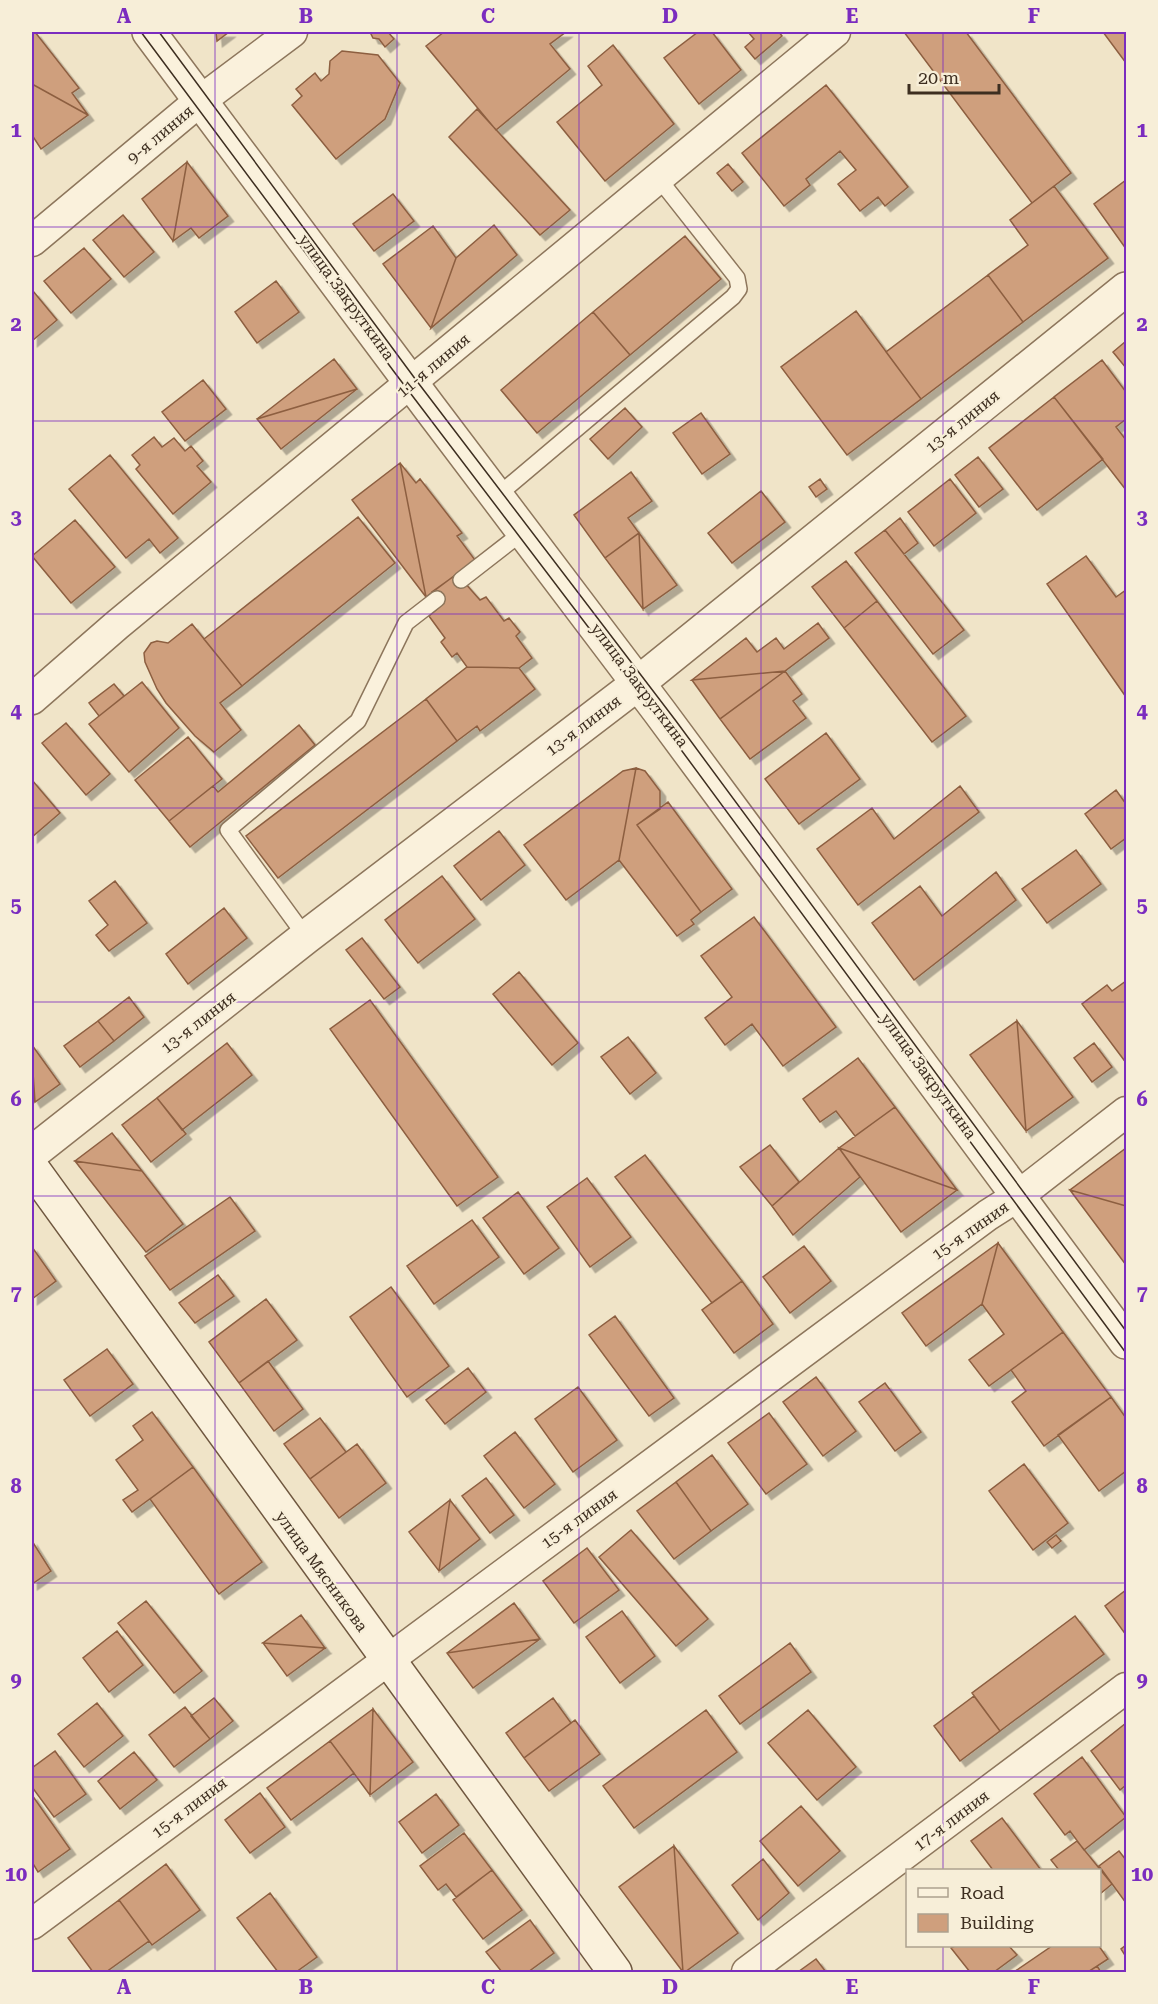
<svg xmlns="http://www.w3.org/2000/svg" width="1158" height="2004" viewBox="0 0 1158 2004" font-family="'Roboto Serif',serif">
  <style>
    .building { fill: #cf9f7d; stroke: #8d5f41; stroke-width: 1.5; filter: url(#shadow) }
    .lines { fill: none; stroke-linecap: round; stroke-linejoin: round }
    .service-casing { stroke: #8d765c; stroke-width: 18 }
    .minor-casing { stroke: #8d765c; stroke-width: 33 }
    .tertiary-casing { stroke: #8d765c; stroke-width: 36 }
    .secondary-casing { stroke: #6f573f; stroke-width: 36 }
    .service { stroke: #faf1dc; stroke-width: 15 }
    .minor { stroke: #faf1dc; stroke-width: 30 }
    .tertiary { stroke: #faf1dc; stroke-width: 33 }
    .secondary { stroke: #faf1dc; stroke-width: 33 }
    .tram { stroke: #3d2e20; stroke-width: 1.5 }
    .grid { fill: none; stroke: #7b2cbf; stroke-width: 1.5; stroke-opacity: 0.55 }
    .labels { text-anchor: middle; stroke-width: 4.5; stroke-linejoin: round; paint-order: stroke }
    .street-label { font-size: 16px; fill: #3d2e20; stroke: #f7eed8 }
    .neatline { fill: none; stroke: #7b2cbf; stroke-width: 2 }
    .grid-label { font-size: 20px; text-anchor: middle; font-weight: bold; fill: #7b2cbf }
  </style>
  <defs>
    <filter id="shadow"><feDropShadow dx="5.5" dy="5.5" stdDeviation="0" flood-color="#0004"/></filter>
  </defs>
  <rect width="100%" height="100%" fill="#f0e4c8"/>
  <!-- building -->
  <path class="building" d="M 35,32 L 79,88 L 72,93 L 88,115 L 32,84 L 32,34 Z
    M 216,32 L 229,32 L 217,41 Z
    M 370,32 L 388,32 L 394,39 L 385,47 L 379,39 L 373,38 Z
    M 444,32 L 566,32 L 550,44 L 570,69 L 496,130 L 426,46 Z
    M 698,32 L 712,32 L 741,70 L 699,104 L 664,58 Z
    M 748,32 L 779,32 L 782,36 L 755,59 L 745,47 L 754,39 Z
    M 904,32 L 966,32 L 1071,173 L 1032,203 Z
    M 1103,32 L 1126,32 L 1126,63 Z
    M 613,45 L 674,124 L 605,181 L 557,122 L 602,85 L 588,66 Z
    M 342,51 L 378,55 L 400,83 L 385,119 L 336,159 L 292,105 L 302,96 L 296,89 L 315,73 L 321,81 L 329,74 L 330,61 Z
    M 32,84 L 88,115 L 41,149 L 32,135 Z
    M 826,85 L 908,187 L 885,206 L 878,197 L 860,211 L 838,184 L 856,170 L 840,151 L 806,179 L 810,185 L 784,206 L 742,153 Z
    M 477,109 L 570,210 L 540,235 L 449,137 Z
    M 187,162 L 173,241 L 142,199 Z
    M 187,162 L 228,216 L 199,238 L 191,228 L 173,241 Z
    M 728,164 L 743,182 L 732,191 L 717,173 Z
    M 1126,180 L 1126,244 L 1124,246 L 1094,204 Z
    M 1054,186 L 1108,258 L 1023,322 L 988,275 L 1028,245 L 1010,220 Z
    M 393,194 L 414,221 L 374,251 L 353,224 Z
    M 123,215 L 154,252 L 124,277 L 93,240 Z
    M 494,225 L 517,255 L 431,328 L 456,258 Z
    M 433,226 L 456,258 L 431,328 L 383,264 Z
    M 685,236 L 721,279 L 630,355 L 593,312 Z
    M 84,248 L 111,279 L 71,313 L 44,281 Z
    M 988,275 L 1023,322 L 921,399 L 886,352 Z
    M 276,281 L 299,312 L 257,343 L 235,312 Z
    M 33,291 L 57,320 L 32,341 L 32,292 Z
    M 856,311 L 921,399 L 847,455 L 781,367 Z
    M 593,312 L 630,355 L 537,433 L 501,390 Z
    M 1126,341 L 1126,368 L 1113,352 Z
    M 334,359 L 357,389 L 257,419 Z
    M 1102,360 L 1126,392 L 1126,419 L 1116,427 L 1126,440 L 1126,490 L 1054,397 Z
    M 203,380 L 226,409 L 185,441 L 162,412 Z
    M 357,389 L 281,449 L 257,419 Z
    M 1054,397 L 1103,459 L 1037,510 L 989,448 Z
    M 625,408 L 642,427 L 608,459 L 590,439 Z
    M 701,413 L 730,454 L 702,474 L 673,433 Z
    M 154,437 L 162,447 L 174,438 L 185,451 L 191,446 L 203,461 L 197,466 L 211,482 L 173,514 L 136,469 L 140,465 L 132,455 Z
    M 110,455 L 178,538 L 160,553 L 149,539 L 126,558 L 69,489 Z
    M 978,457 L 1003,489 L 979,507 L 955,475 Z
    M 400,463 L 426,597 L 352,500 Z
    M 400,463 L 416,483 L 420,479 L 462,533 L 457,536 L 475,560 L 426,597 Z
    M 631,472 L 652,501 L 628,518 L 639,533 L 605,558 L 574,515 Z
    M 820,479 L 827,489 L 816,497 L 809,487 Z
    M 950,479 L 976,513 L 934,546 L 908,512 Z
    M 761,491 L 785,522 L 732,563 L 708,533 Z
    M 358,517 L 395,563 L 242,686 L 204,639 Z
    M 900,518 L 918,543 L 904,554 L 885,530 Z
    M 75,520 L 115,567 L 71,603 L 32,556 Z
    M 885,530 L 964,630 L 933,654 L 855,553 Z
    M 639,533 L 677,585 L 643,609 Z
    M 639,533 L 643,609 L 605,558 Z
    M 1086,556 L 1116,597 L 1126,590 L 1126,697 L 1047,584 Z
    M 846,561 L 877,601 L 844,628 L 812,587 Z
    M 457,574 L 480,600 L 486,597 L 504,621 L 509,618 L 520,632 L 516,636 L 532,658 L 519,668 L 467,667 L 457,653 L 452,657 L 441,642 L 445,638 L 429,616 L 442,605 L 432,592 Z
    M 877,601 L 966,716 L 932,742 L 844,628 Z
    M 818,623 L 829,638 L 785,671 L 692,680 L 746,638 L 757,652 L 776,638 L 784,649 Z
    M 192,624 L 242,686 L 220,703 L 241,730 L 214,752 L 195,736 L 166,703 L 157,689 L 145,662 L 144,653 L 151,643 L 157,641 L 168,643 Z
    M 467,667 L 519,668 L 535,689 L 480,731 L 477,726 L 457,741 L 426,699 Z
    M 785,671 L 802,694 L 793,701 L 806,718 L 750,759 L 720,719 Z
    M 785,671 L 720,719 L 692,680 Z
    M 142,682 L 179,728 L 129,772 L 89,724 Z
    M 114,684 L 124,696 L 99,716 L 89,703 Z
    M 426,699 L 457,741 L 278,878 L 246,836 Z
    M 66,723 L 110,774 L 86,795 L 42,743 Z
    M 299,725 L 315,745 L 190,847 L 169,821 L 213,786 L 218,792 Z
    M 826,733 L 860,779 L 799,824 L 765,779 Z
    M 188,737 L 222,779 L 169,821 L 135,780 Z
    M 636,768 L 619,860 L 566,900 L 524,845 L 623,771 Z
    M 636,768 L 645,771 L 660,791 L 660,809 L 637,825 L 701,912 L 691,920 L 694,924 L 677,936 L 619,860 Z
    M 32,780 L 60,813 L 32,837 Z
    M 960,786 L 979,812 L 858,905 L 817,849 L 872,808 L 894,839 Z
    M 1116,790 L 1126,804 L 1126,838 L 1111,849 L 1085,814 Z
    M 668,802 L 732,889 L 701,912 L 637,825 Z
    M 499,831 L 525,865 L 481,900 L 454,866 Z
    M 1076,850 L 1101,884 L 1047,923 L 1022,889 Z
    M 996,872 L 1016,900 L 914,980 L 872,923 L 920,886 L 942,916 Z
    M 442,876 L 475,919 L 418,963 L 385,920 Z
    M 115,881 L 147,923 L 109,951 L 96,935 L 108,925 L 89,901 Z
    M 224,908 L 247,938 L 188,984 L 166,954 Z
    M 754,917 L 836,1027 L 783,1066 L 752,1024 L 725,1045 L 705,1018 L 732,997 L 701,956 Z
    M 362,938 L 400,987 L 384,999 L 346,950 Z
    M 519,972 L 578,1043 L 552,1065 L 493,994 Z
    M 1126,981 L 1126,1058 L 1124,1060 L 1082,1004 L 1107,985 L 1112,991 Z
    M 129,997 L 144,1017 L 114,1041 L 98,1021 Z
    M 370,1000 L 498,1177 L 457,1206 L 330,1029 Z
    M 98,1021 L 114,1041 L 80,1067 L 64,1046 Z
    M 1017,1021 L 1073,1097 L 1026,1131 Z
    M 1017,1021 L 1026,1131 L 970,1055 Z
    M 628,1037 L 656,1073 L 630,1094 L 601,1057 Z
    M 227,1043 L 252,1075 L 182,1130 L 157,1098 Z
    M 1094,1043 L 1112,1067 L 1092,1082 L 1074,1058 Z
    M 32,1045 L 60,1084 L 35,1102 L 32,1058 Z
    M 32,1058 L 35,1102 L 32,1097 Z
    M 858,1058 L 895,1107 L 855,1136 L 836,1111 L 820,1122 L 803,1099 Z
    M 157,1098 L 186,1134 L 151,1162 L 122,1125 Z
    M 895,1107 L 957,1190 L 839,1148 Z
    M 112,1133 L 142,1171 L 75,1161 Z
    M 770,1145 L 799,1182 L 772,1206 L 740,1167 Z
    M 839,1148 L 957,1190 L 901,1232 Z
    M 839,1148 L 860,1177 L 793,1235 L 772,1206 Z
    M 1126,1148 L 1126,1206 L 1070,1190 Z
    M 645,1155 L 742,1281 L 712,1303 L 615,1177 Z
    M 75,1161 L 142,1171 L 183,1224 L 146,1252 Z
    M 587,1178 L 631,1237 L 590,1267 L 547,1207 Z
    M 1070,1190 L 1126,1206 L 1126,1265 Z
    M 518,1192 L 559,1248 L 524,1274 L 483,1218 Z
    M 230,1197 L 255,1231 L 170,1290 L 145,1256 Z
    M 472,1220 L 499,1257 L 434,1304 L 407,1266 Z
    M 998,1243 L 1063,1332 L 989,1386 L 969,1360 L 1004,1334 L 982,1304 Z
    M 998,1243 L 982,1304 L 926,1346 L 902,1313 Z
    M 804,1246 L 831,1281 L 790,1313 L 763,1277 Z
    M 32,1247 L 56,1281 L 32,1299 Z
    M 218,1275 L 234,1296 L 195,1323 L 179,1303 Z
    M 742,1281 L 773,1324 L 734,1353 L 702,1310 Z
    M 391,1287 L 449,1366 L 407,1397 L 350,1317 Z
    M 266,1299 L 297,1340 L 239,1383 L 209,1342 Z
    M 615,1316 L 674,1398 L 649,1416 L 589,1335 Z
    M 1063,1332 L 1111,1397 L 1044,1446 L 1012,1402 L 1026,1391 L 1011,1370 Z
    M 107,1349 L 133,1384 L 90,1416 L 64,1380 Z
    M 268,1361 L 303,1409 L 274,1431 L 239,1383 Z
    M 468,1368 L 486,1392 L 445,1424 L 426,1400 Z
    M 816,1377 L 856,1431 L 823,1456 L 783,1402 Z
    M 885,1383 L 921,1432 L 895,1451 L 859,1402 Z
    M 578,1387 L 617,1440 L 573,1472 L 535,1419 Z
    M 1111,1397 L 1126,1418 L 1126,1471 L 1099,1491 L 1058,1435 Z
    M 152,1412 L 193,1467 L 132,1512 L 123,1500 L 138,1490 L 116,1460 L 143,1440 L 133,1426 Z
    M 769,1413 L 807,1464 L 766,1494 L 728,1443 Z
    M 320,1418 L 346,1452 L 310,1479 L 284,1444 Z
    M 515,1432 L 555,1484 L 524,1508 L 484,1456 Z
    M 357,1444 L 386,1483 L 339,1518 L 310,1479 Z
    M 712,1455 L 748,1504 L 711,1531 L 676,1482 Z
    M 1024,1464 L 1068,1523 L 1033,1550 L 989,1491 Z
    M 193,1467 L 262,1562 L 219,1594 L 150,1499 Z
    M 486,1478 L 514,1515 L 490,1533 L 462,1496 Z
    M 676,1482 L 711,1531 L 674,1559 L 637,1511 Z
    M 450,1500 L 480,1539 L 439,1571 Z
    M 450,1500 L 439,1571 L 409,1532 Z
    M 631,1530 L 708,1619 L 676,1646 L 599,1557 Z
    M 1056,1535 L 1061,1541 L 1052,1548 L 1047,1542 Z
    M 32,1541 L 51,1571 L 32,1584 Z
    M 587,1548 L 619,1590 L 574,1623 L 543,1581 Z
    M 1126,1590 L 1126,1635 L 1105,1606 Z
    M 146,1601 L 202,1671 L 174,1693 L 118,1623 Z
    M 514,1603 L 540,1639 L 447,1653 Z
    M 622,1611 L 655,1656 L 620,1683 L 586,1637 Z
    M 301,1615 L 325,1648 L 263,1643 Z
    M 1075,1616 L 1104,1654 L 1000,1731 L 972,1693 Z
    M 117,1631 L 143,1665 L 109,1692 L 83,1658 Z
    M 540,1639 L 473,1688 L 447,1653 Z
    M 263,1643 L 325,1648 L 287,1676 Z
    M 790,1643 L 811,1672 L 740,1724 L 719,1696 Z
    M 974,1696 L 1000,1731 L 960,1761 L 934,1726 Z
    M 214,1698 L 233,1721 L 210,1739 L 191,1716 Z
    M 553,1698 L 571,1723 L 524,1758 L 506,1733 Z
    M 97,1703 L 123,1736 L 84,1767 L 58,1734 Z
    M 185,1707 L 210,1739 L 174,1767 L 149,1735 Z
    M 373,1709 L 370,1795 L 330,1741 Z
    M 373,1709 L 413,1762 L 370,1795 Z
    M 706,1710 L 737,1752 L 634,1828 L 603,1786 Z
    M 808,1710 L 856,1767 L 817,1800 L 768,1743 Z
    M 575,1720 L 600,1754 L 549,1791 L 524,1758 Z
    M 1126,1723 L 1126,1785 L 1120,1790 L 1091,1751 Z
    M 330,1741 L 354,1773 L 291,1820 L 267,1788 Z
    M 55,1751 L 86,1794 L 54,1817 L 32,1787 L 32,1768 Z
    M 134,1752 L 157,1780 L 120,1809 L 98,1781 Z
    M 1082,1757 L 1126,1817 L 1084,1850 L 1070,1831 L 1065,1835 L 1034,1794 Z
    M 260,1793 L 285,1827 L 250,1853 L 225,1820 Z
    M 436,1794 L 459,1825 L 422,1853 L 399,1822 Z
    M 32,1795 L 70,1849 L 38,1872 L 32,1862 Z
    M 801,1806 L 840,1851 L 798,1886 L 760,1841 Z
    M 1002,1818 L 1041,1870 L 993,1870 L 971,1841 Z
    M 464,1833 L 492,1870 L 456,1897 L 446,1884 L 438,1890 L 420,1866 Z
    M 1077,1841 L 1112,1884 L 1100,1894 L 1100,1870 L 1059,1870 L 1051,1860 Z
    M 674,1846 L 738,1933 L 685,1972 L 683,1972 Z
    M 674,1846 L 683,1972 L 619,1887 Z
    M 1119,1851 L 1126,1860 L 1126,1903 L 1099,1866 Z
    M 763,1859 L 789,1893 L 758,1920 L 732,1885 Z
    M 166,1864 L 200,1910 L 152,1945 L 119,1900 Z
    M 492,1870 L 522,1910 L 483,1939 L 453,1900 Z
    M 270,1893 L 317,1957 L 296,1972 L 278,1972 L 237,1918 Z
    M 119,1900 L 149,1941 L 106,1972 L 93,1972 L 68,1938 Z
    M 530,1920 L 554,1953 L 528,1972 L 502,1972 L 486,1952 Z
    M 1126,1945 L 1126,1957 L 1121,1949 Z
    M 955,1946 L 1009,1946 L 1017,1955 L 994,1972 L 970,1972 L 951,1948 Z
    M 1052,1946 L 1099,1946 L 1108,1959 L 1088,1972 L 1014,1972 Z
    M 816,1959 L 826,1972 L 798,1972 Z
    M 1097,1966 L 1101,1972 L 1088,1972 Z"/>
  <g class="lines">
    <defs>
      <path id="service" d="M 497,496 L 733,297 L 739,289 L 737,278 L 659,179
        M 461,580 L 524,531
        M 306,937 L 228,830 L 358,721 L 406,623 L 437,599"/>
      <path id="minor" d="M 32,241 L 196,104 L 292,32
        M 32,699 L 117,625 L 835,32
        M 32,1924 L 988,1215 L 1018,1196 L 1126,1112
        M 747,1972 L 1126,1688"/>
      <path id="tertiary" d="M 149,32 L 429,407 L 659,711 L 1126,1342
        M 32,1153 L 306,937 L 632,688 L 1126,289"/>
      <path id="secondary" d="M 32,1168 L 615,1972"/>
    </defs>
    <!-- service casing -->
    <use href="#service" class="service-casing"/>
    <!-- minor casing -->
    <use href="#minor" class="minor-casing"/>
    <!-- tertiary casing -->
    <use href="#tertiary" class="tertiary-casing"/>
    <!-- secondary casing -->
    <use href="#secondary" class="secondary-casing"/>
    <!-- service -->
    <use href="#service" class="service"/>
    <!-- minor -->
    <use href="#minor" class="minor"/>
    <!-- tertiary -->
    <use href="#tertiary" class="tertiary"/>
    <!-- secondary -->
    <use href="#secondary" class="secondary"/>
    <!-- tram -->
    <path class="tram" d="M 141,32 L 395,373 L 665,728 L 1126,1353
      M 159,32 L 416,380 L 676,721 L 1126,1331"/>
  </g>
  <!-- grid -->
  <path class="grid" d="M 215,32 L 215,1972M 397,32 L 397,1972M 579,32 L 579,1972M 761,32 L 761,1972M 943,32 L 943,1870M 32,227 L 1126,227M 32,421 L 1126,421M 32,614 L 1126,614M 32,808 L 1126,808M 32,1002 L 1126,1002M 32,1196 L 1126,1196M 32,1390 L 1126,1390M 32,1583 L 1126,1583M 32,1777 L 1126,1777M 943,1946 L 943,1972"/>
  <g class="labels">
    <!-- street labels -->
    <g class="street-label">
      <text transform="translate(160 134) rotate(-40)" y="6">9-я линия</text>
      <text transform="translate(347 297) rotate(54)" y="6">улица Закруткина</text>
      <text transform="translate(433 365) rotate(-40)" y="6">11-я линия</text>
      <text transform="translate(962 421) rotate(-39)" y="6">13-я линия</text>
      <text transform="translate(640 685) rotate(53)" y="6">улица Закруткина</text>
      <text transform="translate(583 725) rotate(-37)" y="6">13-я линия</text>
      <text transform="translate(198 1022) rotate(-38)" y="6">13-я линия</text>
      <text transform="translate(929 1076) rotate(54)" y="6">улица Закруткина</text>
      <text transform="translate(970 1230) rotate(-35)" y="6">15-я линия</text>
      <text transform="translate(579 1518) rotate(-36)" y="6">15-я линия</text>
      <text transform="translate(322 1571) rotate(54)" y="6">улица Мясникова</text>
      <text transform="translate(189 1807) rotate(-37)" y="6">15-я линия</text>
      <text transform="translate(951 1820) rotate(-37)" y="6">17-я линия</text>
    </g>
  </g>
  <!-- border -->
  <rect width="1158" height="2004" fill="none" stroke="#f7eed8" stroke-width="66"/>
  <!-- legend -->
  <rect x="906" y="1869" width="195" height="78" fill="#f7eed8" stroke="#ada18e" stroke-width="1.5"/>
  <rect x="918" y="1888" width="30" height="9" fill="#faf1dc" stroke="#ada18e" stroke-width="1.5"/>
  <text x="960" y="1899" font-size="18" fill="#3d2e20">Road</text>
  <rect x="918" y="1914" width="30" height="18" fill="#cf9f7d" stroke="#ada18e" stroke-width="1.5"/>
  <text x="960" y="1929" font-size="18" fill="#3d2e20">Building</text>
  <!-- scale -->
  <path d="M909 84v9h90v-9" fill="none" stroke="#3d2e20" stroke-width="3"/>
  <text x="918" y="84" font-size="18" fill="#3d2e20" stroke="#f7eed8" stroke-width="4.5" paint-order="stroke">20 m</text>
  <rect x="33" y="33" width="1092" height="1938" class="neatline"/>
  <g class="grid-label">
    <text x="124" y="23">A</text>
    <text x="306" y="23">B</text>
    <text x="488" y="23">C</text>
    <text x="670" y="23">D</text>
    <text x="852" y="23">E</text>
    <text x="1034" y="23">F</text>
    <text x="16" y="137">1</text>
    <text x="1142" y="137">1</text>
    <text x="16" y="331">2</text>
    <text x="1142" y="331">2</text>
    <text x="16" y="524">3</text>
    <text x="1142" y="524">3</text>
    <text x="16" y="718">4</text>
    <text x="1142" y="718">4</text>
    <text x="16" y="912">5</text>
    <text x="1142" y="912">5</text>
    <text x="16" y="1106">6</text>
    <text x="1142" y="1106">6</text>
    <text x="16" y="1300">7</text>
    <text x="1142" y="1300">7</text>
    <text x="16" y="1493">8</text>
    <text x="1142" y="1493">8</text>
    <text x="16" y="1687">9</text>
    <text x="1142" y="1687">9</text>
    <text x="16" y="1881">10</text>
    <text x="1142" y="1881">10</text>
    <text x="124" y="1994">A</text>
    <text x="306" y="1994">B</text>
    <text x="488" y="1994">C</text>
    <text x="670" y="1994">D</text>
    <text x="852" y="1994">E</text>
    <text x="1034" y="1994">F</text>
  </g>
</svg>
